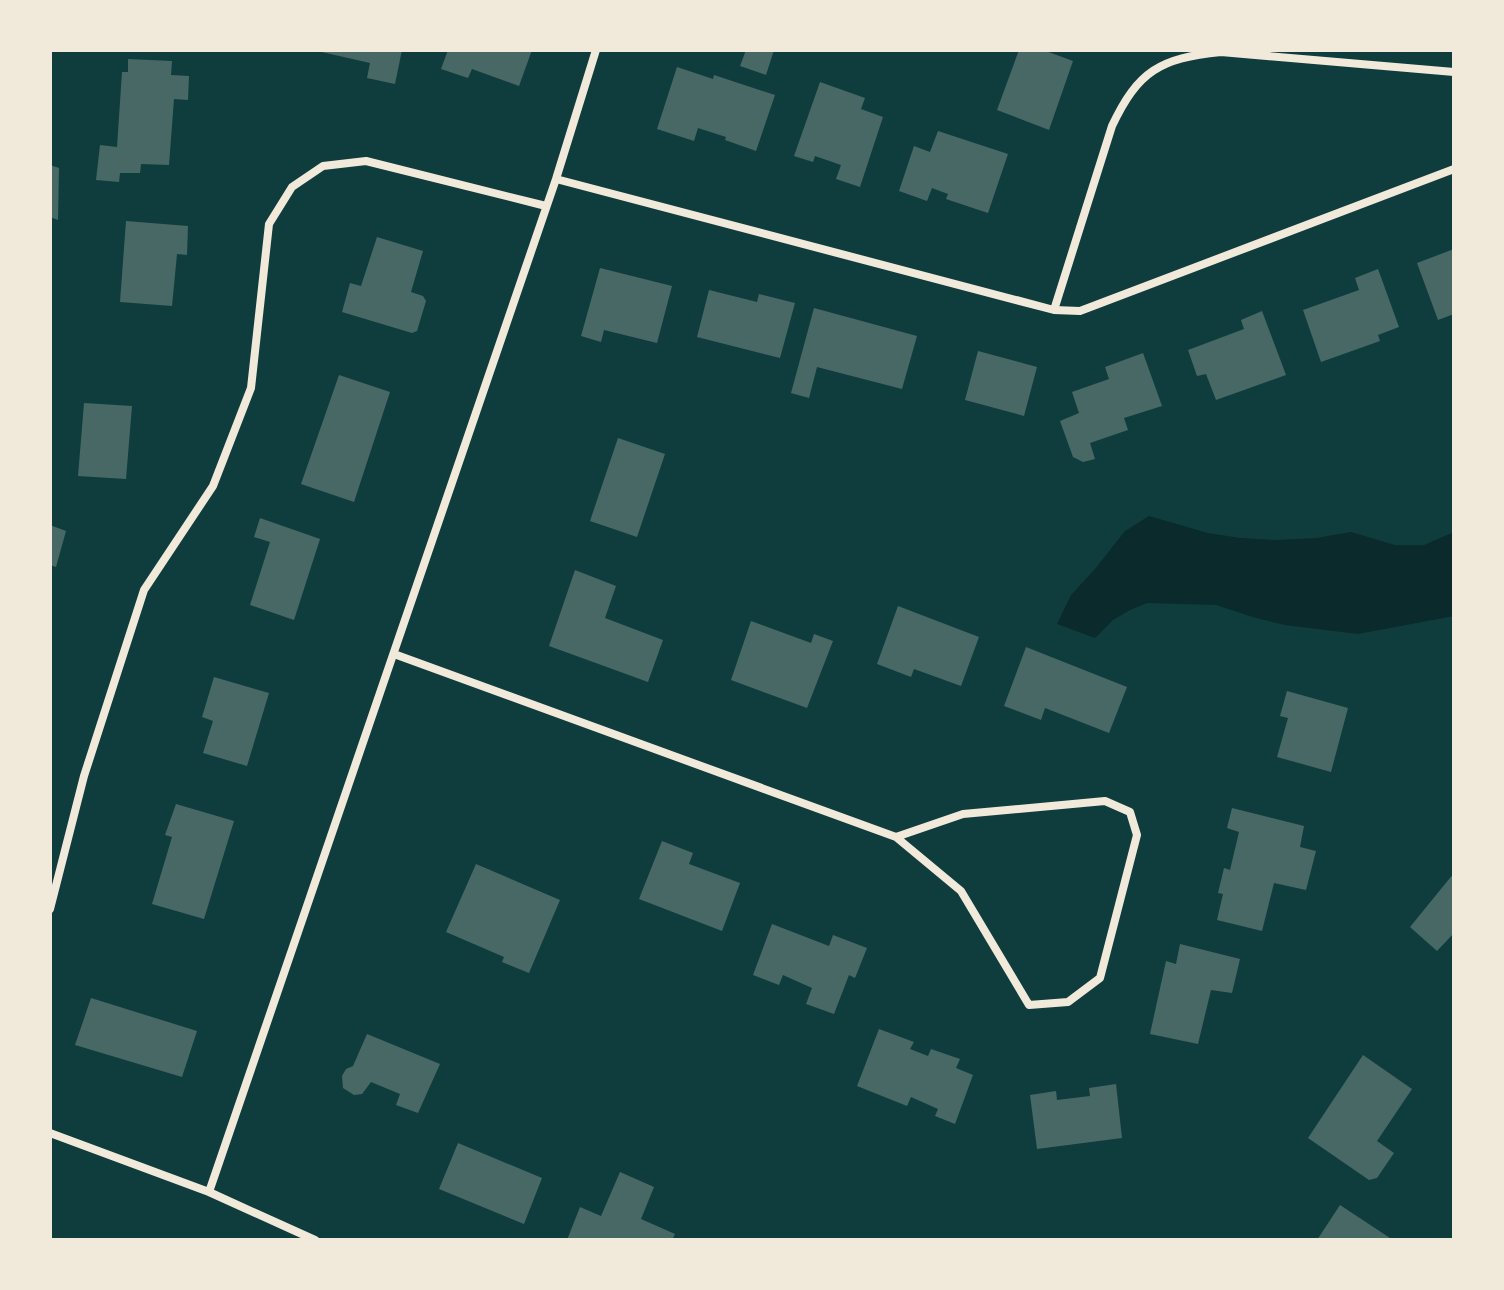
<svg xmlns="http://www.w3.org/2000/svg" width="1504" height="1290" viewBox="0 0 1504 1290" font-family="'Exo 2',sans-serif">
  <style>
    .water { fill: #0a2a2b }
    .building { fill: #486865 }
    .lines { fill: none; stroke-linecap: round; stroke-linejoin: round }
    .minor { stroke: #f1e9da; stroke-width: 8 }
  </style>
  <rect width="100%" height="100%" fill="#0f3d3e"/>
  <!-- water -->
  <path class="water" d="M 1149,516 L 1208,533 L 1240,538 L 1276,540 L 1316,538 L 1351,532 L 1395,545 L 1424,545 L 1454,532 L 1454,616 L 1358,634 L 1285,625 L 1256,618 L 1216,605 L 1147,603 L 1130,610 L 1113,620 L 1095,638 L 1057,624 L 1071,595 L 1095,569 L 1125,531 Z"/>
  <!-- building -->
  <path class="building" d="M 313,50 L 402,50 L 395,84 L 367,78 L 370,63 Z
    M 448,50 L 532,50 L 519,86 L 472,69 L 468,78 L 441,69 Z
    M 746,50 L 774,50 L 766,75 L 740,66 Z
    M 1019,50 L 1043,50 L 1073,61 L 1049,130 L 997,110 Z
    M 128,59 L 172,61 L 171,75 L 189,76 L 188,100 L 174,99 L 169,165 L 141,164 L 140,173 L 120,173 L 119,182 L 96,180 L 100,145 L 117,147 L 122,72 L 128,72 Z
    M 677,67 L 713,79 L 714,75 L 775,95 L 756,151 L 725,140 L 726,137 L 698,128 L 694,141 L 657,129 Z
    M 820,82 L 865,98 L 861,109 L 883,117 L 860,187 L 836,179 L 841,165 L 815,156 L 813,162 L 794,156 Z
    M 938,131 L 1008,154 L 988,213 L 946,199 L 948,194 L 932,188 L 927,201 L 899,191 L 914,146 L 930,152 Z
    M 50,165 L 59,168 L 58,220 L 50,217 Z
    M 126,221 L 188,226 L 187,255 L 177,254 L 172,306 L 120,302 Z
    M 377,237 L 423,251 L 411,292 L 423,296 L 426,301 L 417,331 L 412,333 L 342,312 L 350,283 L 361,286 Z
    M 1454,249 L 1454,314 L 1438,320 L 1417,263 Z
    M 600,268 L 672,286 L 657,343 L 604,330 L 601,342 L 581,336 Z
    M 1378,269 L 1399,327 L 1378,335 L 1380,341 L 1321,362 L 1303,310 L 1359,290 L 1355,278 Z
    M 709,290 L 757,302 L 759,294 L 795,303 L 780,358 L 697,337 Z
    M 814,308 L 917,336 L 902,389 L 817,367 L 809,398 L 791,393 Z
    M 1262,311 L 1286,375 L 1216,400 L 1206,374 L 1197,376 L 1188,350 L 1244,329 L 1241,320 Z
    M 978,351 L 1037,367 L 1024,416 L 965,400 Z
    M 1143,353 L 1162,406 L 1124,418 L 1128,430 L 1090,443 L 1095,459 L 1083,462 L 1073,457 L 1060,421 L 1079,413 L 1072,392 L 1109,379 L 1105,367 Z
    M 339,375 L 390,392 L 354,502 L 301,484 Z
    M 84,403 L 132,406 L 126,479 L 78,476 Z
    M 618,438 L 665,454 L 637,537 L 590,521 Z
    M 260,518 L 320,539 L 294,620 L 250,605 L 270,542 L 254,537 Z
    M 50,525 L 66,531 L 56,567 L 50,565 Z
    M 575,570 L 616,586 L 605,618 L 663,640 L 648,682 L 549,646 Z
    M 898,606 L 979,637 L 961,686 L 914,669 L 911,677 L 877,664 Z
    M 751,621 L 811,643 L 814,634 L 833,641 L 807,708 L 731,680 Z
    M 1026,647 L 1127,687 L 1109,733 L 1045,708 L 1041,720 L 1004,706 Z
    M 214,677 L 269,693 L 247,766 L 203,753 L 213,721 L 202,717 Z
    M 1287,691 L 1348,708 L 1331,772 L 1277,757 L 1288,718 L 1280,716 Z
    M 176,804 L 234,821 L 204,919 L 152,904 L 172,837 L 165,835 Z
    M 1232,808 L 1304,826 L 1300,847 L 1316,851 L 1306,890 L 1274,883 L 1262,931 L 1217,920 L 1223,894 L 1218,893 L 1224,868 L 1230,870 L 1239,832 L 1227,828 Z
    M 662,841 L 693,853 L 689,864 L 740,883 L 722,931 L 639,899 Z
    M 476,864 L 560,900 L 529,973 L 502,962 L 504,957 L 446,932 Z
    M 1454,873 L 1454,933 L 1437,951 L 1410,927 Z
    M 772,924 L 829,946 L 833,935 L 867,948 L 855,978 L 849,975 L 834,1014 L 806,1004 L 812,988 L 783,975 L 779,985 L 753,975 Z
    M 1180,944 L 1240,959 L 1232,993 L 1211,990 L 1198,1044 L 1150,1034 L 1166,961 L 1176,964 Z
    M 91,998 L 197,1031 L 182,1077 L 75,1045 Z
    M 879,1029 L 914,1042 L 910,1049 L 928,1056 L 931,1049 L 960,1059 L 956,1068 L 973,1075 L 955,1124 L 935,1116 L 938,1109 L 911,1097 L 907,1106 L 857,1086 Z
    M 367,1034 L 440,1064 L 418,1113 L 396,1105 L 400,1094 L 371,1082 L 362,1094 L 354,1095 L 343,1088 L 342,1076 L 346,1069 L 353,1066 Z
    M 1363,1055 L 1412,1089 L 1377,1141 L 1394,1153 L 1377,1178 L 1369,1180 L 1308,1138 Z
    M 1116,1084 L 1122,1138 L 1037,1149 L 1030,1095 L 1056,1091 L 1057,1100 L 1090,1096 L 1089,1088 Z
    M 458,1143 L 542,1178 L 524,1224 L 439,1189 Z
    M 620,1172 L 654,1187 L 641,1219 L 675,1234 L 672,1240 L 567,1240 L 580,1207 L 601,1216 Z
    M 1340,1205 L 1390,1238 L 1388,1240 L 1317,1240 Z"/>
  <g class="lines">
    <!-- minor -->
    <path class="minor" d="M 556,179 L 1054,310 L 1080,311 L 1454,169
      M 1054,310 L 1112,126 C 1138,71 1160,58 1221,52 L 1454,72
      M 394,654 L 896,837 L 961,891 L 1029,1005 L 1068,1002 L 1100,978 L 1137,835 L 1130,812 L 1105,801 L 963,814 L 896,837
      M 50,909 L 84,776 L 144,590 L 213,486 L 251,388 L 269,224 L 292,187 L 323,166 L 366,161 L 546,206
      M 50,1133 L 209,1192 L 315,1240
      M 209,1192 L 556,179 L 596,50"/>
  </g>
  <!-- border -->
  <rect width="1504" height="1290" fill="none" stroke="#f1e9da" stroke-width="104"/>
</svg>
